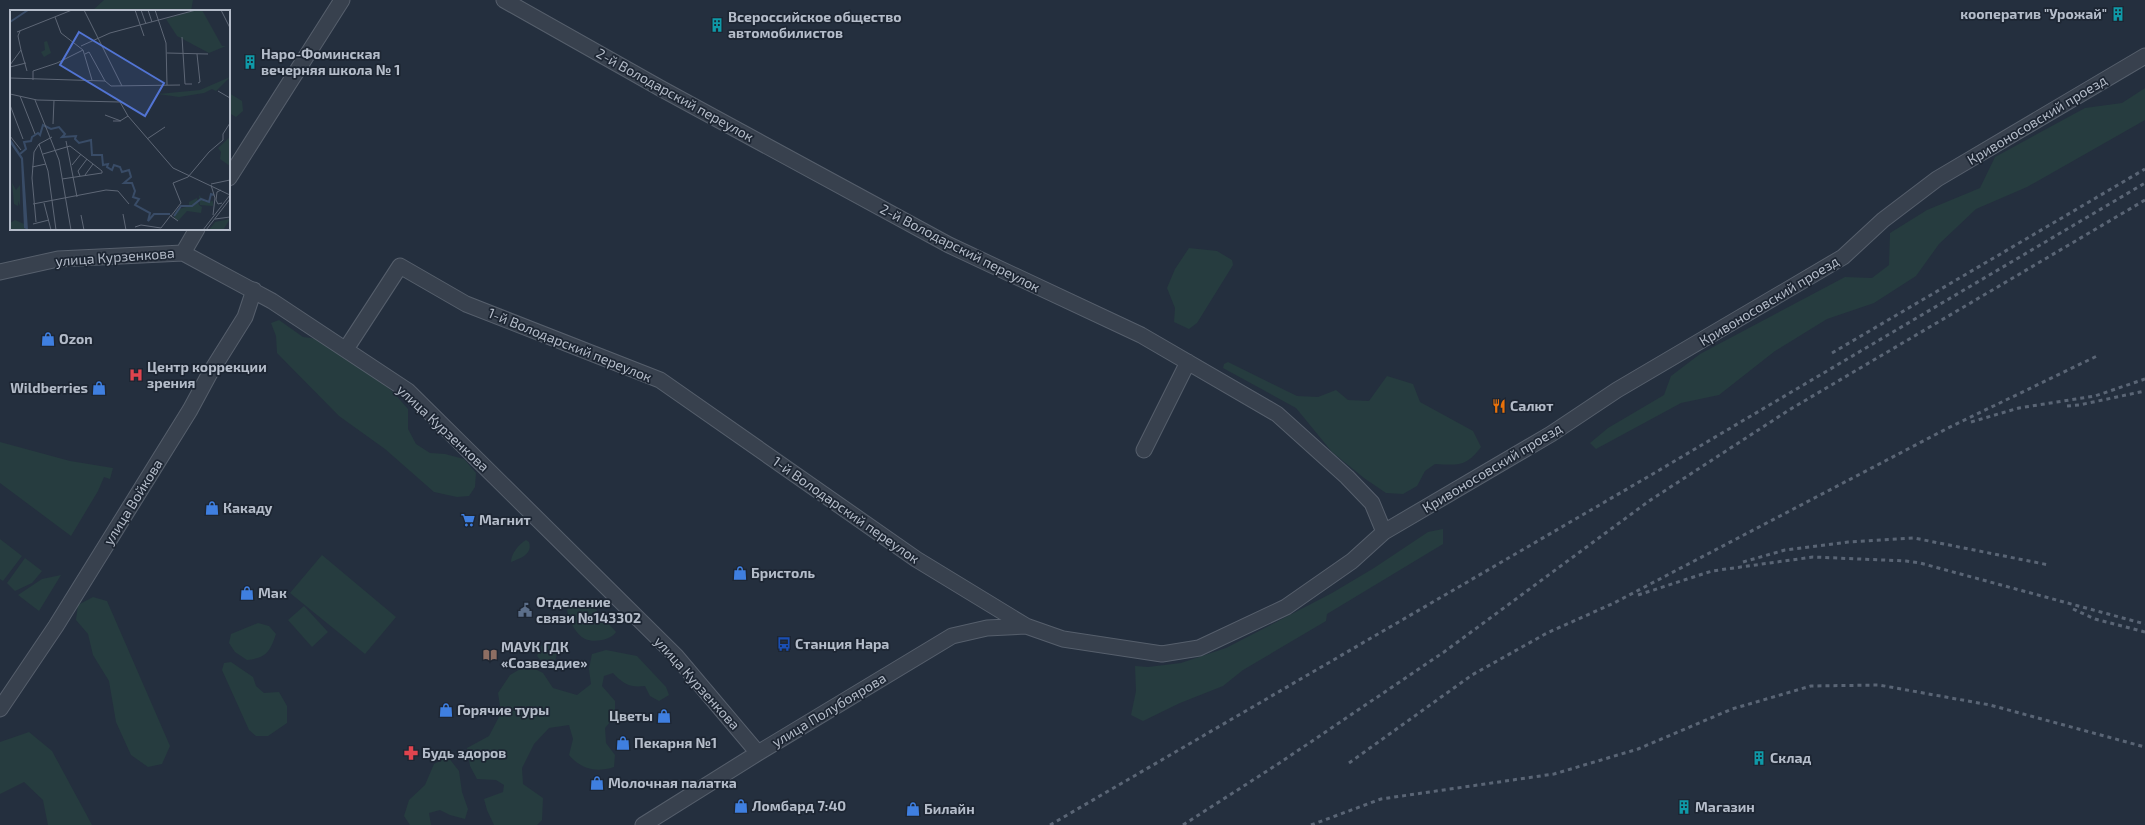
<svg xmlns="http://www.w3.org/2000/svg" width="2145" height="825" viewBox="0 0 2145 825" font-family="'Exo 2',sans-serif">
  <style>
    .green { fill: #263c3f }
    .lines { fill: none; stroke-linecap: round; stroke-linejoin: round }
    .street-casing { stroke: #565f6c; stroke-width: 17 }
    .street { stroke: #38414e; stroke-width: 15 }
    .rail { stroke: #5a6575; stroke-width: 3; stroke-dasharray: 4 4; stroke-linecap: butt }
    .labels { text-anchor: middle; stroke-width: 3.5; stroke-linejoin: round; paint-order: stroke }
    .poi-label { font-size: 14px; font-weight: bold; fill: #b4bcc9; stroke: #1d2633; text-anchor: start }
    .street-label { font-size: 14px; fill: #b4bcc9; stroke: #1d2633 }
    .inset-river { fill: none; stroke: #394c67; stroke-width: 2 }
    .inset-road { fill: none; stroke: #5e6776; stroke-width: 1 }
    .view { fill: #5274d3; fill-opacity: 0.15; stroke: #5274d3; stroke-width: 2 }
    .inset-edge { fill: none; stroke: #b4bcc9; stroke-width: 2 }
  </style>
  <rect width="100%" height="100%" fill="#242f3e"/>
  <!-- green -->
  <path class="green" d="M 104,0 L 193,0 L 191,11 L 92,11 Z
    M 2145,88 L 2145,120 L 2027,187 L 1976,209 L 1939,244 L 1916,276 L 1874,303 L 1827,319 L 1775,351 L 1719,395 L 1681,403 L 1596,449 L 1590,443 L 1608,428 L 1664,395 L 1671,376 L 1700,354 L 1845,277 L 1872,278 L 1889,265 L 1890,233 L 1927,210 L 1980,188 L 1995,157 L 2085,108 L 2122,103 Z
    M 229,93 L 242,101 L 243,111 L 236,117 L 229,113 Z
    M 1189,248 L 1217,251 L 1232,260 L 1233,265 L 1197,323 L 1189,329 L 1174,322 L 1175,308 L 1167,288 L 1175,269 Z
    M 279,320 L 303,337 L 319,339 L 357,361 L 393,392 L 408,409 L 408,429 L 416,444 L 430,453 L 445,454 L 464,459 L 476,473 L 475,487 L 469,496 L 457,497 L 434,492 L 385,449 L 339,416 L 277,353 L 276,336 L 271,323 Z
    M 1228,362 L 1297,396 L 1318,397 L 1336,390 L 1348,400 L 1369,401 L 1387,376 L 1413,384 L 1420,402 L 1473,431 L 1481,447 C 1466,467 1459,465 1435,464 L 1425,471 L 1417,486 L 1403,494 L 1386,493 L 1364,478 L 1332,452 L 1296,408 L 1223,368 L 1224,364 Z
    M 0,442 L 70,461 L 113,468 L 110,479 L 104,477 L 98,491 L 71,536 L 0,483 Z
    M 1443,529 L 1443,544 L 1327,614 L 1326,621 L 1243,670 L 1223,686 L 1180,703 L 1143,721 L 1131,715 L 1136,691 L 1135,666 L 1148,667 L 1181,663 L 1226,648 L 1332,593 L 1374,568 L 1428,532 Z
    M 0,539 L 22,556 L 3,581 L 0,579 Z
    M 526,540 L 529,542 C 533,554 521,558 511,562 C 511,554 519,544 526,540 Z
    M 322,555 L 396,617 L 365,654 L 290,593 Z
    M 25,558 L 42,571 L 32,583 L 15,591 L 7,583 Z
    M 61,575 L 39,611 L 18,595 L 42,579 Z
    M 93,597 L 107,601 L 170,746 L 162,764 L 148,767 L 131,755 L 116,722 L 109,681 L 93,655 L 88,634 L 76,620 L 78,605 Z
    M 581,598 L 591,604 L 616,632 C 611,640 594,643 585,639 C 575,634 569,620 567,610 L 574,601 Z
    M 304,606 L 328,632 L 312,647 L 288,620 Z
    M 258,623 L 269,626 L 276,634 C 270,652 266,658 247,660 L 235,652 L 229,643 L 231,634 Z
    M 553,643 L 558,651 L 555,661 L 544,664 L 537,656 L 542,645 Z
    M 606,650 L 637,656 L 666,687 L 669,695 L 659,701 L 650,696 L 645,686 C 631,688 623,684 613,673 L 604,676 L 602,686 L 615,701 L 615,716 L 605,728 L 606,743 L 615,755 L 614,767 C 596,773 581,769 569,755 L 573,739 L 569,725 L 549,728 L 534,744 L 522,768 L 523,784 L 543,798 L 542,820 L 537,825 L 494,825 L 487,810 L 484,799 L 503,792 L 504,785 L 496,780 L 477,779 L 470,766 L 467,748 L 489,736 L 501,713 L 498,693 L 510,675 L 527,665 L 543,673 L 553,688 L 577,695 L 591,684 L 589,669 L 592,654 Z
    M 231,662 L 253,677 L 256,686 L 264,693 L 279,692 L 287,706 L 287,723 L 268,736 L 256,736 L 249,730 L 222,670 L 224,663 Z
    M 29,732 L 52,751 L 92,825 L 48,825 L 43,800 L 24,782 L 0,794 L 0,742 Z
    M 448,757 L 459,771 L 462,792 L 468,809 L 465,819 L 450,815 L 440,810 L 429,813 L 431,825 L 410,825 L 404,816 L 409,800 L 425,785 L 434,764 Z"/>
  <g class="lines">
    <defs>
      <path id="street" d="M 504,0 L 660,88 L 949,245 L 1141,335 L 1277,414 L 1347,477 L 1372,503 L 1384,532
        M 229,178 L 342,0
        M 183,253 L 197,229
        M 0,272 L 58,259 L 183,253 L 272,301 L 408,391 L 676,656 L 758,753
        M 346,349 L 400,266 L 466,304 L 660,380 L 916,559 L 1026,626 L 1063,639 L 1162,654 L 1199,648 L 1286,607 L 1352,561 L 1384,532 L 1551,434 L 1617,390 L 1843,257 L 1883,220 L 1937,179 L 2145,56
        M 1144,450 L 1188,362
        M 0,709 L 56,626 L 190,410 L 210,373 L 245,317 L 254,290
        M 643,825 L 758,753 L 952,636 L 987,628 L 1026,626"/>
    </defs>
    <!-- street casing -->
    <use href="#street" class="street-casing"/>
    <!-- street -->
    <use href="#street" class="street"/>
    <!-- rail -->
    <path class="rail" d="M 1832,353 L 2145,169
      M 2067,406 L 2079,405 L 2145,391
      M 1971,422 L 2019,408 L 2095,396 L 2145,379
      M 1743,562 L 1785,550 L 1848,542 L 1914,538 L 2049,565
      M 1638,595 L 1712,571 L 1813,557 L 1906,561 L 1920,563 L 2145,624
      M 2073,609 L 2095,619 L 2145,632
      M 1349,763 L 1472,675 L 1547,633 L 1614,603 L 1948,428 L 2097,356
      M 1050,825 L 1651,475 L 2145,183
      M 1183,825 L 1281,762 L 1444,652 L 1649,501 L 1789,410 L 2145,200
      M 1311,825 L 1381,799 L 1554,774 L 1638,749 L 1732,709 L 1811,686 L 1879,685 L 1990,705 L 2145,747"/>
  </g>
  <!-- icons -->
  <defs>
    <symbol id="building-bare" viewBox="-9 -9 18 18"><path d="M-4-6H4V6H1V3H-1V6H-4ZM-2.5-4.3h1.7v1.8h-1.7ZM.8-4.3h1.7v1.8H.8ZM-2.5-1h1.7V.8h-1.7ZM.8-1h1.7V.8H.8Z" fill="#0f9aa8" stroke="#1d2633" stroke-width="2.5" paint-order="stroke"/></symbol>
    <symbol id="shop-bare" viewBox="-9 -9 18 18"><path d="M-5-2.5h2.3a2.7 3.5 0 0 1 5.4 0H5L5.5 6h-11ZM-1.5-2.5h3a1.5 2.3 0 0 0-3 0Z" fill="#3f7fe0" stroke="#1d2633" stroke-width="2.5" paint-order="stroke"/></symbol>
    <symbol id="hospital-bare" viewBox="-9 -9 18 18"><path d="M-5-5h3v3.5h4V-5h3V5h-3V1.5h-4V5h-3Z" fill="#e0444e" stroke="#1d2633" stroke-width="2.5" paint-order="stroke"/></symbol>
    <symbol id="restaurant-bare" viewBox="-9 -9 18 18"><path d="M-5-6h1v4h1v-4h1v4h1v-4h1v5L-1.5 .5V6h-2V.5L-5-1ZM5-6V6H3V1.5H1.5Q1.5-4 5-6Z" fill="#e8710a" stroke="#1d2633" stroke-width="2.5" paint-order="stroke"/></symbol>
    <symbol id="supermarket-bare" viewBox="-9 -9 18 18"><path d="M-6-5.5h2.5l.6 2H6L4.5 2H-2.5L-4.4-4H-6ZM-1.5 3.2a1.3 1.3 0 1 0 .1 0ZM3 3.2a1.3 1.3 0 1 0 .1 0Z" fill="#3f7fe0" stroke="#1d2633" stroke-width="2.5" paint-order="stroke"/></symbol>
    <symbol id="civic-bare" viewBox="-9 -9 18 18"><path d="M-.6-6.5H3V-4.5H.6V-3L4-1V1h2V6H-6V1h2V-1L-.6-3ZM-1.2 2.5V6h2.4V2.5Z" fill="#5c6f8a" stroke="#1d2633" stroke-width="2.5" paint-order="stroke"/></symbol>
    <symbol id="bus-bare" viewBox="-9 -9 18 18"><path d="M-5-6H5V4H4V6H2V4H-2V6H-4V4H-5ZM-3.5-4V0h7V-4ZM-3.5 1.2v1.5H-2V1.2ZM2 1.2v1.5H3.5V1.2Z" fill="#1a4fb4" stroke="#1d2633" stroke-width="2.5" paint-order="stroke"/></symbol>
    <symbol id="library-bare" viewBox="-9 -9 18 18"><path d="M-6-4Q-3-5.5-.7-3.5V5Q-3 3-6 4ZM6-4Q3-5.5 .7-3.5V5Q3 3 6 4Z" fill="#8d6e63" stroke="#1d2633" stroke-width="2.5" paint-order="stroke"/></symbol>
    <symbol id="pharmacy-bare" viewBox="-9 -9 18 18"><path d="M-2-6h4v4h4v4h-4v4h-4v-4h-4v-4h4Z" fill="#e0444e" stroke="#1d2633" stroke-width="2.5" paint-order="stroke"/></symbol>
  </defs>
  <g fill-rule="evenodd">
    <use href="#building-bare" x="2108" y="4" width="20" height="20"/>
    <use href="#building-bare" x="707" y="15" width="20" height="20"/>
    <use href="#building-bare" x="240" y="52" width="20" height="20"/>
    <use href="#shop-bare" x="38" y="329" width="20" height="20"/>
    <use href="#hospital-bare" x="126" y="365" width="20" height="20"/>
    <use href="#shop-bare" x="89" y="378" width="20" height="20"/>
    <use href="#restaurant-bare" x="1489" y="396" width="20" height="20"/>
    <use href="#shop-bare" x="202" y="498" width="20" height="20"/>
    <use href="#supermarket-bare" x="458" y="510" width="20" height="20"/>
    <use href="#shop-bare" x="730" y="563" width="20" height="20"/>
    <use href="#shop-bare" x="237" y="583" width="20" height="20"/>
    <use href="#civic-bare" x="515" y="600" width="20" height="20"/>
    <use href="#bus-bare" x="774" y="634" width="20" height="20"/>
    <use href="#library-bare" x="480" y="645" width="20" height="20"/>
    <use href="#shop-bare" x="436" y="700" width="20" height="20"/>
    <use href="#shop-bare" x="654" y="706" width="20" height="20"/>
    <use href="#shop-bare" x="613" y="733" width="20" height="20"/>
    <use href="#pharmacy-bare" x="401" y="743" width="20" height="20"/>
    <use href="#building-bare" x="1749" y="748" width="20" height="20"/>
    <use href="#shop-bare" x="587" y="773" width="20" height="20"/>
    <use href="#shop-bare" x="731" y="796" width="20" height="20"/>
    <use href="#building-bare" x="1674" y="797" width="20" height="20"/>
    <use href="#shop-bare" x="903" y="799" width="20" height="20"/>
  </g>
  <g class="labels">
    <!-- poi labels -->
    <g class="poi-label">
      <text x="2107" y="19" text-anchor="end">кооператив "Урожай"</text>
      <text x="728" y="22">Всероссийское общество<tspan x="728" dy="16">автомобилистов</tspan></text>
      <text x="261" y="59">Наро-Фоминская<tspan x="261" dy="16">вечерняя школа № 1</tspan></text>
      <text x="59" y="344">Ozon</text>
      <text x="147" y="372">Центр коррекции<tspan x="147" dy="16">зрения</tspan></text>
      <text x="88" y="393" text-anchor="end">Wildberries</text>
      <text x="1510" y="411">Салют</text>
      <text x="223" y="513">Какаду</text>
      <text x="479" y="525">Магнит</text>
      <text x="751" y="578">Бристоль</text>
      <text x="258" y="598">Мак</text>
      <text x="536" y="607">Отделение<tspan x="536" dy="16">связи №143302</tspan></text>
      <text x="795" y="649">Станция Нара</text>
      <text x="501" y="652">МАУК ГДК<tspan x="501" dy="16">«Созвездие»</tspan></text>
      <text x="457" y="715">Горячие туры</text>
      <text x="653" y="721" text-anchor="end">Цветы</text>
      <text x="634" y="748">Пекарня №1</text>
      <text x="422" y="758">Будь здоров</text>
      <text x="1770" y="763">Склад</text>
      <text x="608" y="788">Молочная палатка</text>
      <text x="752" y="811">Ломбард 7:40</text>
      <text x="1695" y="812">Магазин</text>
      <text x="924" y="814">Билайн</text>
    </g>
    <!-- street labels -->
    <g class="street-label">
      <text transform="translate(675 95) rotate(29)" y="5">2-й Володарский переулок</text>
      <text transform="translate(2037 120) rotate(-31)" y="5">Кривоносовский проезд</text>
      <text transform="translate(960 248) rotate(27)" y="5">2-й Володарский переулок</text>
      <text transform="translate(115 257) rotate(-4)" y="5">улица Курзенкова</text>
      <text transform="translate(1769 301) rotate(-31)" y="5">Кривоносовский проезд</text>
      <text transform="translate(570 345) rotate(22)" y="5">1-й Володарский переулок</text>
      <text transform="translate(443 428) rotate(43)" y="5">улица Курзенкова</text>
      <text transform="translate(1492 468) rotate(-31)" y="5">Кривоносовский проезд</text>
      <text transform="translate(133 502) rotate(-58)" y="5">улица Войкова</text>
      <text transform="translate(846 510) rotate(35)" y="5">1-й Володарский переулок</text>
      <text transform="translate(697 683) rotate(48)" y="5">улица Курзенкова</text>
      <text transform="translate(829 710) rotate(-31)" y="5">улица Полубоярова</text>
    </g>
  </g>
  <!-- overview -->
  <g transform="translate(10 10)">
    <rect width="220" height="220" fill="#242f3e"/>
    <path d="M 186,0 L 192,0 L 212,36 L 216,36 L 199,43 L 167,26 L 156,9 ZM 37,31 L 41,43 L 34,47 L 31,42 L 35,40 L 34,32 ZM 220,67 L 206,81 L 202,79 L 194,83 L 169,87 L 148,84 L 190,80 ZM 220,127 L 220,156 L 210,149 L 211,142 L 208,138 ZM 2,173 L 6,180 L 10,175 L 10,196 L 8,191 L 8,196 L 4,194 ZM 189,185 L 195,192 L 203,191 L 203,196 L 190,195 ZM 187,188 L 189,195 L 192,197 L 191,203 L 177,201 L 168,211 L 164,207 L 166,200 L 179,196 L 179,192 ZM 220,209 L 213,220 L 199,220 L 205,212 ZM 5,210 L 14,214 L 15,220 L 0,220 L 0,213 Z" fill="#263c3f"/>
    <path d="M 0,128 L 13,148 L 18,220 L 14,218 L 11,149 L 0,133 Z" fill="#394c67"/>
    <path class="inset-river" d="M 0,12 L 18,0M 10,144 L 16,139 L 14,132 L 21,131 L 22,127 L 28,123 L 30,125 L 33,115 L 41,119 L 49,117 L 55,124 L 52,127 L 66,126 L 65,129 L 69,133 L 81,130 L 82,145 L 92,145 L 93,155 L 98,154 L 97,157 L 102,160 L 104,155 L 110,157 L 112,162 L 119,160 L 121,167 L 114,173 L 122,173 L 125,181 L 123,187 L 129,189 L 125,195 L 140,203 L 138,211 L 144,204 L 160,204M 164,206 L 171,196 L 182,196 L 191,189 L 199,192 L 201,184 L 204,185"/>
    <path class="inset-road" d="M 74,0 L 112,76M 125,0 L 134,26M 131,0 L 136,14M 138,0 L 142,12M 145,0 L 156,33 L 157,75M 211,0 L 220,18M 45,7 L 51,23 L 73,40 L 82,70M 7,22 L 62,0M 172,27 L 175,74 L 182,74M 71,36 L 100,23 L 186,0M 11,40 L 17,61M 157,43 L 198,44M 75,44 L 79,42 L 95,71 L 101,76 L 170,75M 187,44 L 190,72 L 188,73M 0,55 L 11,40 L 8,26 L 10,21M 0,57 L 16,53M 0,68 L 95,71M 23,70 L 23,61 L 47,53 L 73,40M 208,81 L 220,88M 0,84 L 27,90 L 110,92 L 118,106 L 163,158 L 220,185M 10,86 L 25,124M 25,90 L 49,150 L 61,220M 0,95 L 13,129M 95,105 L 111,111M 103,111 L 110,111 L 118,106M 43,114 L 44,90M 0,126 L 11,140M 137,129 L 155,117M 56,131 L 67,187M 29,134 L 38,161 L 46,220M 33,144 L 60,136 L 92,161 L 92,163 L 52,169M 62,155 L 71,144M 22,157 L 36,154M 75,165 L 83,154M 70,166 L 68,161 L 77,149M 201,174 L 220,170M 201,175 L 205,188 L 203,205M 211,180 L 207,182 L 206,190 L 208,194 L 212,193M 34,193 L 41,220M 23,194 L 96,180 L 108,181 L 119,194M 113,204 L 116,220M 71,205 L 74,220M 205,209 L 220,207M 168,211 L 161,206 L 171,193 L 163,173 L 178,167 L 199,142 L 213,130 L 213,124 L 220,113M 26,212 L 22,168 L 24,142 L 29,134 L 42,127M 23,214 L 39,210M 125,217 L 131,215 L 151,218 L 161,205M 193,220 L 220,185M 196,220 L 220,189"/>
    <path class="view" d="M 69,22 L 154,73 L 135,106 L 50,55 Z"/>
    <rect width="220" height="220" class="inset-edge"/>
  </g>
</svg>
